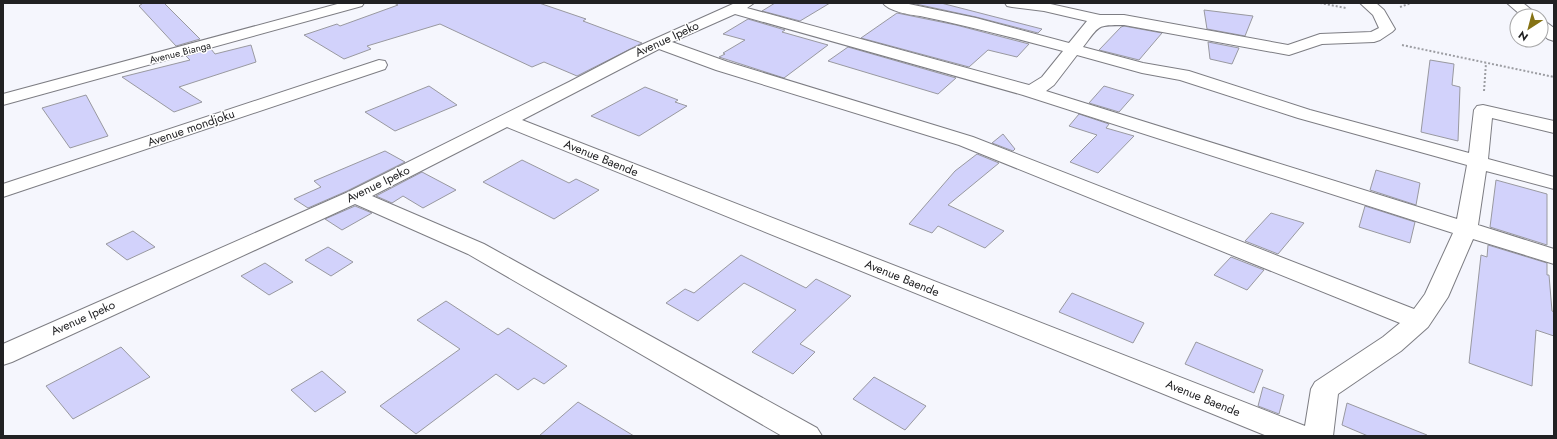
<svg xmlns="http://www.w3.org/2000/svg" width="1557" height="439" viewBox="0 0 1557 439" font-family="Jost,sans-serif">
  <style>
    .building { fill: #d2d2fb; stroke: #9999a0 }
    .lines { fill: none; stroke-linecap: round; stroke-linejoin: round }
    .minor-casing { stroke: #7d7d83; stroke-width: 2 }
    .path { stroke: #9c9da2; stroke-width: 2; stroke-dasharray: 2 2; stroke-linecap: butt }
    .minor { fill: #fff; fill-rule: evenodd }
    .labels { text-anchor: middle; stroke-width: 3; stroke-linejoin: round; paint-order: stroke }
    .far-street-label { font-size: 10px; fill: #212123; stroke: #fff }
    .street-label { font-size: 12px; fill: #212123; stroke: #fff }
  </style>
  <rect width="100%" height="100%" fill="#f5f6fd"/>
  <!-- building -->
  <path class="building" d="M 143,3 L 164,3 L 200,39 L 176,46 L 139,6 Z
    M 394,3 L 539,3 L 586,19 L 583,21 L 642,43 L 577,76 L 544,62 L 532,67 L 440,24 L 367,46 L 371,49 L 344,59 L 304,35 L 337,24 L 340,26 L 398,5 Z
    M 775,3 L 830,3 L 800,21 L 762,11 Z
    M 911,3 L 941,3 L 1042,29 L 1038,33 L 976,17 Z
    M 1204,10 L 1253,16 L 1245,36 L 1207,29 Z
    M 897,13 L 956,25 L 1029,44 L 1017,57 L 988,50 L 969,67 L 861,38 Z
    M 748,19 L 785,30 L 782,32 L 828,45 L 784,78 L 719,57 L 725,54 L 723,53 L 745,40 L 723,34 Z
    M 1121,27 L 1124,26 L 1162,33 L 1139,60 L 1099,50 Z
    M 1208,42 L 1239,48 L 1232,64 L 1210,59 Z
    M 251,45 L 256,62 L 179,87 L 202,102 L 174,112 L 122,77 L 190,60 L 186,56 L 211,49 L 215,54 Z
    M 848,47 L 956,78 L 938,94 L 828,61 Z
    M 1430,60 L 1454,64 L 1452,85 L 1460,87 L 1458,141 L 1421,132 Z
    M 429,86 L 457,105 L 395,131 L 365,112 Z
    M 1104,86 L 1134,95 L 1119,112 L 1089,103 Z
    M 645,87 L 678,100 L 675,102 L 687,106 L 639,136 L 591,116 Z
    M 86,95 L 108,136 L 70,148 L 42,108 Z
    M 1079,114 L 1109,124 L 1106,128 L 1134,136 L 1098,173 L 1070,162 L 1097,135 L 1069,126 Z
    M 1003,134 L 1015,149 L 1013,151 L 992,143 Z
    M 385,151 L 405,162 L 347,191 L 308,208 L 294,199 L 321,187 L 314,181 Z
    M 977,154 L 999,163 L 948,205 L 1004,231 L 985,248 L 938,226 L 932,233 L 909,224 L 955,171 Z
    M 522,160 L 569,183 L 576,179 L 599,190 L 554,219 L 483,182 Z
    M 1376,170 L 1420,183 L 1416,205 L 1370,190 Z
    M 422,172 L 456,190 L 423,208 L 403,196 L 392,203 L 376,196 Z
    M 1496,180 L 1547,194 L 1547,245 L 1490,227 Z
    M 355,206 L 372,213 L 342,230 L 325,219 Z
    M 1365,206 L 1415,222 L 1410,243 L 1359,227 Z
    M 1271,213 L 1304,223 L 1278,254 L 1245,241 Z
    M 133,231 L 155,247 L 127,260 L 106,244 Z
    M 1488,245 L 1547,263 L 1547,275 L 1549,275 L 1552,311 L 1554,312 L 1554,336 L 1536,330 L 1532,386 L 1469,363 L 1481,255 L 1487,257 Z
    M 328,247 L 353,262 L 331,276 L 305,260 Z
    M 741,255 L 806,288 L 816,279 L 851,296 L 800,344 L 815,352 L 793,374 L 752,352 L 796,310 L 744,283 L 698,321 L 666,303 L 685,289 L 694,293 Z
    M 1231,257 L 1264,270 L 1247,290 L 1214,275 Z
    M 265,263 L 293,282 L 269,295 L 241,276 Z
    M 1072,293 L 1144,323 L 1133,343 L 1059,312 Z
    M 446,301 L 498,335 L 508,328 L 567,366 L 544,384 L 534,378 L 518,390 L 496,374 L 416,434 L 380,406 L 460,349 L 417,320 Z
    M 1196,342 L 1263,370 L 1254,393 L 1185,364 Z
    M 121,347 L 150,377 L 73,419 L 46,386 Z
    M 322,371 L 346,392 L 315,412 L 291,390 Z
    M 874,377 L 926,406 L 905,430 L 853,399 Z
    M 1263,387 L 1284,395 L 1279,414 L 1258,406 Z
    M 578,402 L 634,436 L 539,436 Z
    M 1347,403 L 1427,435 L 1427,436 L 1368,436 L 1342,425 Z"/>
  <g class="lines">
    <defs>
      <path id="minor" d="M 341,3 L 364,3 L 362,6 L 3,105 L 3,94 Z
        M 735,3 L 754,3 L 747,8 L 1029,85 L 1042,77 L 1063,51 C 1015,38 968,26 920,16 C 910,15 888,11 883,3 L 904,3 L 976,18 L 1069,43 L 1087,21 L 1044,11 L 1012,7 L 1007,6 L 1005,3 L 1046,3 L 1100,15 L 1124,15 L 1288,45 L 1320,34 L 1371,32 L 1379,28 L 1373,15 L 1360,3 L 1376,3 L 1384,10 L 1395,29 L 1392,32 L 1380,40 L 1374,42 L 1322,44 L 1289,55 L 1124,25 C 1096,25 1100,25 1083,47 L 1143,63 L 1189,71 L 1310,110 L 1469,153 L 1474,110 L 1477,106 L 1483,105 L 1554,121 L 1554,133 L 1492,118 L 1488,159 L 1554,177 L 1554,189 L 1486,171 L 1478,225 L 1554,249 L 1554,264 L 1473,239 L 1448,297 L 1428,327 L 1401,351 L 1338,394 L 1333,436 L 1267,436 L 507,127 L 372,196 L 484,244 L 817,428 L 822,436 L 782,436 L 468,254 L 355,204 L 12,362 L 3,365 L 3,344 L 348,192 L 569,82 L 630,50 ZM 735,14 L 1023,95 L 1453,233 L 1425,294 L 1414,309 L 973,137 L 728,62 L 672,42 ZM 659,49 L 716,70 L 959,145 L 1400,323 L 1383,337 L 1315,382 L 1311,389 L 1305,426 L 522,120 ZM 1077,55 L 1142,73 L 1180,80 L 1298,118 L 1467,165 L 1457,219 L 1046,91 L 1054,85 Z
        M 1507,3 L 1523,3 L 1539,16 L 1522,16 Z
        M 1541,20 L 1546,22 L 1554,28 L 1554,41 L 1548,39 L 1541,33 Z
        M 379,60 L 385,61 L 387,65 L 385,69 L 3,197 L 3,184 Z"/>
    </defs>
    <!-- minor casing -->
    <use href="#minor" class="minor-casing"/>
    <!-- path -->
    <path class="path" d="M 1320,3 L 1346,8
      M 1400,7 L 1411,3
      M 1402,45 L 1554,77
      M 1484,91 L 1486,63"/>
    <!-- minor -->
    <use href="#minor" class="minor"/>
  </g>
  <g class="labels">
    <!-- far-street labels -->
    <g class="far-street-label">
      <text transform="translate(180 52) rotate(-14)" y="4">Avenue Bianga</text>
    </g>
    <!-- street labels -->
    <g class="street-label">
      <text transform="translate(667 39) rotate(-25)" y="4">Avenue Ipeko</text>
      <text transform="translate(191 128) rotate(-19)" y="4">Avenue mondjoku</text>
      <text transform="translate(601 158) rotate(22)" y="4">Avenue Baende</text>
      <text transform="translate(378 184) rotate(-26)" y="4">Avenue Ipeko</text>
      <text transform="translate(902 278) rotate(22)" y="4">Avenue Baende</text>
      <text transform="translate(83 318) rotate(-24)" y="4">Avenue Ipeko</text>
      <text transform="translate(1203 398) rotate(22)" y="4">Avenue Baende</text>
    </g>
  </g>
  <!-- border -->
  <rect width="1557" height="439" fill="none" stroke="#212123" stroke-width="8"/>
  <!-- north arrow -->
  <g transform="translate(1529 28) rotate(216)"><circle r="19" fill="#ffffff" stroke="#a6a6a7"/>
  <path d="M0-3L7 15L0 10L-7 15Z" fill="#857214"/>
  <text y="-6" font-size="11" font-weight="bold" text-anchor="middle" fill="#212123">N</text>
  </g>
</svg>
